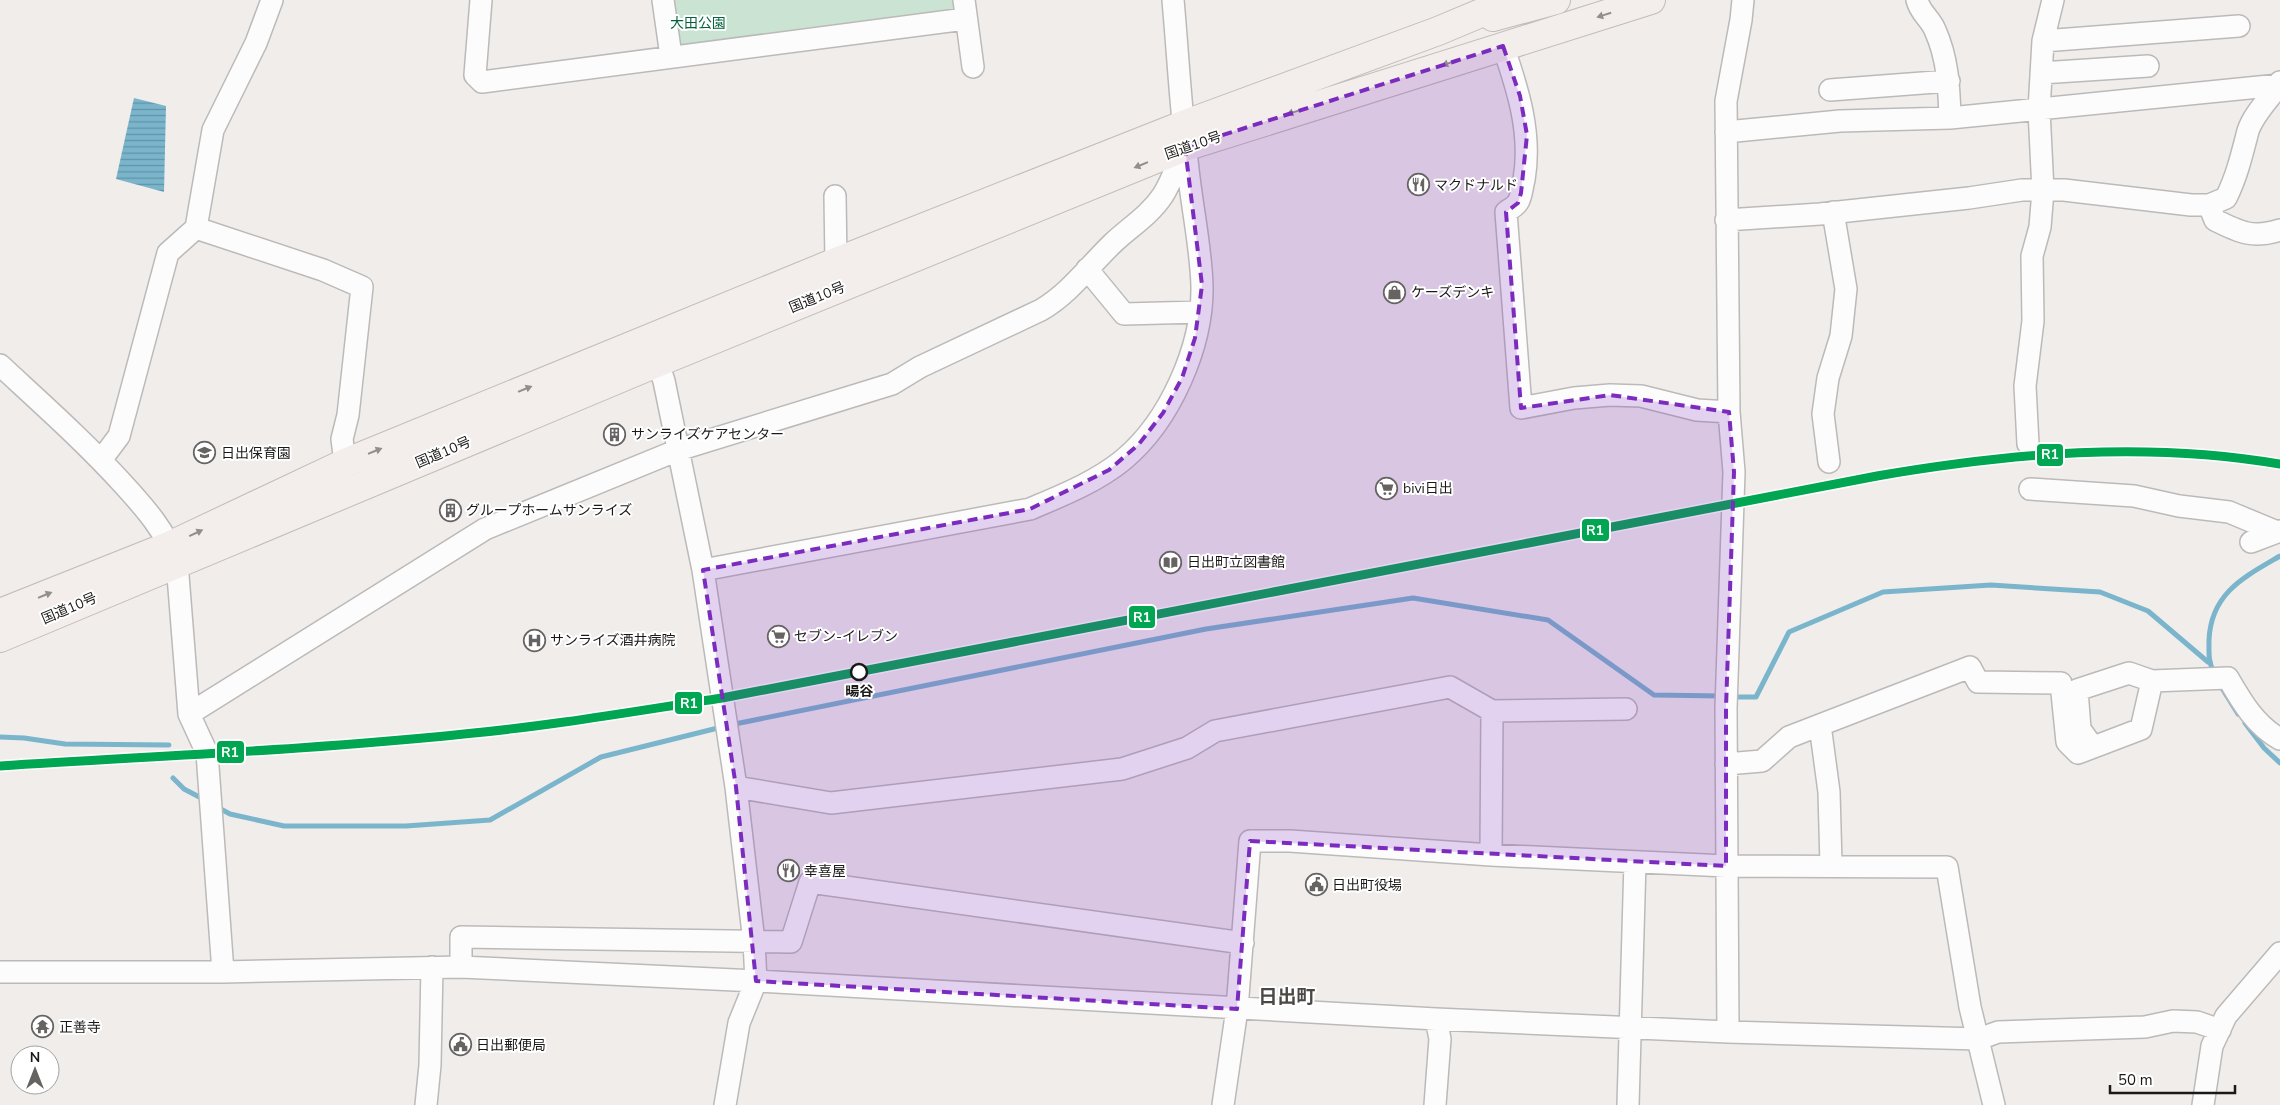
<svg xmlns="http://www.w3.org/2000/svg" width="2280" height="1105" viewBox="0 0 2280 1105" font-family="'Nunito Sans','Noto Sans JP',sans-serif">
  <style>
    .park { fill: #cae3d2 }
    .water { fill: url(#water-rules) }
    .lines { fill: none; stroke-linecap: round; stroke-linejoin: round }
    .stream { stroke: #7ab5cc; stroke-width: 5 }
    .minor-casing { stroke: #bcbab9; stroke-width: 24 }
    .highway-casing { stroke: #c2bcb8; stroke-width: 30 }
    .minor { stroke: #fdfcfc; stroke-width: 21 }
    .highway { stroke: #f3eeeb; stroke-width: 28 }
    .rail-1-casing { stroke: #fff; stroke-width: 12 }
    .rail-1 { stroke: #00a651; stroke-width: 9 }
    .oneway { fill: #928e8c }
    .marked { fill: #7b2cbf; fill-opacity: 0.2; stroke: #7b2cbf; stroke-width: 4; stroke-dasharray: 10 6; stroke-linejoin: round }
    .stop-dot { fill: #fff; stroke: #1b1918; stroke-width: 2.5 }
    .labels { text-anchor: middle; stroke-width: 4; stroke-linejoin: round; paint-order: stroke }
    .park-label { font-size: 14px; fill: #04633d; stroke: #fff }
    .street-label { font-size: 14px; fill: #1b1918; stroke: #fff }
    .poi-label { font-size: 14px; fill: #1b1918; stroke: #fff; text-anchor: start }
    .stop-label { font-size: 14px; font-weight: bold; fill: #1b1918; stroke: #fff }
    .district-label { font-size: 19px; font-weight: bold; fill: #4b4744; stroke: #fff }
    .line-badge { stroke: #fff; stroke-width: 2 }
    .badge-label { font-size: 14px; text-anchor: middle; font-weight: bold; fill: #fff }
  </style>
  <defs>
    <pattern id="water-rules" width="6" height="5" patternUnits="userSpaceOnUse" patternTransform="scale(1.25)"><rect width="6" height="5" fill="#7ab5cc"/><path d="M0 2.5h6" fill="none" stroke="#6392a5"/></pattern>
  </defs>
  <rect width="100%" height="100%" fill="#f0edeb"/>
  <!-- park -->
  <path class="park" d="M 670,0 L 957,0 L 958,13 L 677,50 Z"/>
  <!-- water -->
  <path class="water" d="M 134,98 L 166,106 L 164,192 L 116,179 Z"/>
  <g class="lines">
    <!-- stream -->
    <path class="stream" d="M 2214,673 C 2208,661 2209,653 2209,640 C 2211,593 2244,577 2280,556
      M 2220,685 L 2238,714
      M 1730,697 L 1756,697 L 1789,632 L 1883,592 L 1991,585 L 2100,592 L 2148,611 L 2208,662
      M 2245,723 L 2264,748 L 2280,763
      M 730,725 L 1206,629 L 1413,598 L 1548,620 L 1654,695 L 1722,696
      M 0,737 L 24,738 L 65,744 L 169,745
      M 173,778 L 184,789 L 205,800
      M 217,807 L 230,814 L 284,826 L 406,826 L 490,820 L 601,757 L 722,727"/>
    <defs>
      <path id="minor" d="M 481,0 L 475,75 L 482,82 L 965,19
        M 663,0 L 671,56
        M 964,0 L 973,67
        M 1917,0 C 1920,13 1930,18 1935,30 C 1948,59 1949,87 1950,118 L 2279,85 L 2280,82
        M 2043,41 L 2239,26
        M 1503,46 C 1518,90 1532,133 1524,180 C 1522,186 1522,196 1518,202 C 1516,206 1510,209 1506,212 L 1521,408 L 1574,398 L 1610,395 L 1641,396 L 1697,410 L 1729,412
        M 2041,73 L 2148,66
        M 1830,90 L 1949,81
        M 1726,132 L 1840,121 L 1950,118
        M 835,196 L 836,262
        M 2209,205 L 2215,220 C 2239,232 2253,239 2280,230
        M 1726,220 L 1820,214 L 1969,198 L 2022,190 L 2064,190 L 2191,205 L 2209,205 L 2226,198 C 2237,176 2242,154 2248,131 C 2253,115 2269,99 2279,85 L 2280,87
        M 196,228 L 323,270 L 362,287 L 348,415 L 342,439 L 345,463
        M 1087,269 L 1124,314 L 1200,312
        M 653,349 L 664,381 L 703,570 L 736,787 L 754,942 L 756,981 L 739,1023 L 725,1105
        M 0,365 C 42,404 85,442 124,485 C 146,509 166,532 177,563 L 189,714 L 207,753 L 223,972
        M 2028,444 L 2025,386 L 2033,321 L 2032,256 L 2040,227 L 2043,191 L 2039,110 L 2043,41 L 2053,0
        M 101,460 L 119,436 L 168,253 L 196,228 L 213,130 L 256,43 L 272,0
        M 1829,462 L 1823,414 L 1828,378 L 1841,336 L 1846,289 L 1833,212
        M 2030,489 L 2134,496 L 2179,506 L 2229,512 L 2277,532
        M 2251,542 L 2280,531
        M 703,570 L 1030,509 C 1063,495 1096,482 1123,460 C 1170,421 1203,346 1202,286 C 1201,248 1192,207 1188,169 C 1181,113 1178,56 1173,0
        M 1492,711 L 1626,709
        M 189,714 L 485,529 L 678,450 L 892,384 L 920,367 L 1041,310 C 1070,293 1089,266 1113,243 C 1130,227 1150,215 1163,195 C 1172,181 1178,162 1185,147
        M 1820,725 L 1829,792 L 1831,865
        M 2090,743 L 2080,729 L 2077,690 L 2129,673 L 2152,681
        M 1726,764 L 1762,761 L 1789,737 L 1970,667 L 1978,682 L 2061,683 L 2067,742 L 2078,753 L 2141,729 L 2152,681 L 2228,678 C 2242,702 2255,725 2280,739
        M 736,787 L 831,803 L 1122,769 L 1187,748 L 1215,731 L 1450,687 L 1492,711 L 1491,855
        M 461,967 L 461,937 L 791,942 L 810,882 L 1243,943
        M 0,972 L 223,972 L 461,967 L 756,981 L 1436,1019 L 1728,1032 L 1979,1039 L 1998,1032 L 2145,1027 L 2173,1021 L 2197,1022 L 2220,1030
        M 1728,1032 L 1726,708 L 1734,472 L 1729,412 L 1726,101 L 1741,20 L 1743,0
        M 426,1105 L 430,1065 L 432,967
        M 1223,1105 L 1237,1009 L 1250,841 L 1290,841 L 1491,855 L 1726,866 L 1947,867 L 1970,1007 L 1994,1105
        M 1435,1105 L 1440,1039 L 1436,1019
        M 1628,1105 L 1635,862
        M 2203,1105 L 2212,1046 L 2226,1016 L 2280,953"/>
      <path id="highway" d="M 1493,17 L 1556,0
        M 0,613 L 171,545 L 345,463 L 836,262 L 1183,125 L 1438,31 L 1512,0
        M 0,638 L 659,362 L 1185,147 L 1651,0"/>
    </defs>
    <!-- minor casing -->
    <use href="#minor" class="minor-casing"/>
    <!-- highway casing -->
    <use href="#highway" class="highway-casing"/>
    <!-- minor -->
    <use href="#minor" class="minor"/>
    <!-- highway -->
    <use href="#highway" class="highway"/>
    <defs>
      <path id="rail-1" d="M 0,766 C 155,756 310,750 464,734 C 550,726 636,711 722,698 L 1877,476 C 2011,453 2145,441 2280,464"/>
    </defs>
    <!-- rail-1 casing -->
    <use href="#rail-1" class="rail-1-casing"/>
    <!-- rail-1 -->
    <use href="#rail-1" class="rail-1"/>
  </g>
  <!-- one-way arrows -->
  <defs><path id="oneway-solid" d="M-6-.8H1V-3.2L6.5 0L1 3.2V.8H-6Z" transform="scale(1.25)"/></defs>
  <g class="oneway">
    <use href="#oneway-solid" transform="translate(1604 15) rotate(163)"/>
    <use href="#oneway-solid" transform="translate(1449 63) rotate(163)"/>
    <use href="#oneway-solid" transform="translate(1294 112) rotate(163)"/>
    <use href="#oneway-solid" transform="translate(1141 165) rotate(158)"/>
    <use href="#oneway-solid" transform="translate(525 389) rotate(-22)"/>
    <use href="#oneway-solid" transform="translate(375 451) rotate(-22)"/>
    <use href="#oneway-solid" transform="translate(196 533) rotate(-25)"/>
    <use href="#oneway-solid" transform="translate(45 595) rotate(-22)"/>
  </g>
  <!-- marked area -->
  <path class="marked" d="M 1503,46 L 1520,96 L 1527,135 L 1521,193 L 1518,203 L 1506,212 L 1521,408 L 1610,395 L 1729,412 L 1734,472 L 1726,708 L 1726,866 L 1250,841 L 1237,1009 L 756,981 L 736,787 L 703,570 L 1030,509 L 1109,470 L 1139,444 L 1163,413 L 1182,378 L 1195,338 L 1202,285 L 1185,147 Z"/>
  <!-- icons -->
  <defs>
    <symbol id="restaurant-ring" viewBox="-11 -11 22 22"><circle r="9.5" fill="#fff" stroke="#666362" stroke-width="1.5"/><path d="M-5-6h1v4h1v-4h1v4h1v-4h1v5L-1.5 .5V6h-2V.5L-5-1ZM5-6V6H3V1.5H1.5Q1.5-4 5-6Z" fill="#666362"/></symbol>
    <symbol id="shop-ring" viewBox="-11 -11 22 22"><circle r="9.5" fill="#fff" stroke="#666362" stroke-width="1.5"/><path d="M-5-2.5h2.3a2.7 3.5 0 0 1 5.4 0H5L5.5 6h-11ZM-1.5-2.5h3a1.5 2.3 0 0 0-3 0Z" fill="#666362"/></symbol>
    <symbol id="building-ring" viewBox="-11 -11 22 22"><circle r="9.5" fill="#fff" stroke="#666362" stroke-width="1.5"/><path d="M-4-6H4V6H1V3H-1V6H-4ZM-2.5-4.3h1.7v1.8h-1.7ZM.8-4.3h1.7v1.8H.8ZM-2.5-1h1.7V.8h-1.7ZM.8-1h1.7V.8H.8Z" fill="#666362"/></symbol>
    <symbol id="school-ring" viewBox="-11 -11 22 22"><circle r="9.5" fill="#fff" stroke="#666362" stroke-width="1.5"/><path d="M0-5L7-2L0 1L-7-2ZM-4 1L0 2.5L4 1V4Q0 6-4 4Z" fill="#666362"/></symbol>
    <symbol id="supermarket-ring" viewBox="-11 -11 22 22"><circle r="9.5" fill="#fff" stroke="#666362" stroke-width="1.5"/><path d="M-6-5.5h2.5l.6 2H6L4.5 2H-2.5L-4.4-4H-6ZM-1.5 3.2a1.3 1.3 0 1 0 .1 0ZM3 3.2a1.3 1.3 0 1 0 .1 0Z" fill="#666362"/></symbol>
    <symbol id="library-ring" viewBox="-11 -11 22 22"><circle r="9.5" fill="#fff" stroke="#666362" stroke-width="1.5"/><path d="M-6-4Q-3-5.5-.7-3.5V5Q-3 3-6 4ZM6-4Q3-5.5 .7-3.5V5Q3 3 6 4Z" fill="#666362"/></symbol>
    <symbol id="hospital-ring" viewBox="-11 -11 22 22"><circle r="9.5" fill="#fff" stroke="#666362" stroke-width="1.5"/><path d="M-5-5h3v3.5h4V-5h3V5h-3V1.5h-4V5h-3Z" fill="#666362"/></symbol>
    <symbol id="civic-ring" viewBox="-11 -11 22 22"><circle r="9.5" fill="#fff" stroke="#666362" stroke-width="1.5"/><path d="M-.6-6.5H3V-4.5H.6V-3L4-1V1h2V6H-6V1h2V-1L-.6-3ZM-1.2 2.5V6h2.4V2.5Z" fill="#666362"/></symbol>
    <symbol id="temple-ring" viewBox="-11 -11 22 22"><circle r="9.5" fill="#fff" stroke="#666362" stroke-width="1.5"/><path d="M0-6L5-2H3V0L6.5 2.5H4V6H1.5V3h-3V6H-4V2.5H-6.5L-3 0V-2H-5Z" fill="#666362"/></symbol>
  </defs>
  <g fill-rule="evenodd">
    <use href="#restaurant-ring" x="1406" y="172" width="25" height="25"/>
    <use href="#shop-ring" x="1382" y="280" width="25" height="25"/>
    <use href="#building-ring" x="602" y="422" width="25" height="25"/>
    <use href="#school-ring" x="192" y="440" width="25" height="25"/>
    <use href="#supermarket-ring" x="1374" y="476" width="25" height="25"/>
    <use href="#building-ring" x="438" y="498" width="25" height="25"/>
    <use href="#library-ring" x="1158" y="550" width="25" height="25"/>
    <use href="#supermarket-ring" x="766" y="624" width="25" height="25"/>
    <use href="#hospital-ring" x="522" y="628" width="25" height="25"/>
    <use href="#restaurant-ring" x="776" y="858" width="25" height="25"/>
    <use href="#civic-ring" x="1304" y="872" width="25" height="25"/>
    <use href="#temple-ring" x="30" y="1014" width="25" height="25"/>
    <use href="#civic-ring" x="448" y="1032" width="25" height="25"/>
  </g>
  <!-- markers -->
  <circle class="stop-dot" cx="859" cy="672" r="8"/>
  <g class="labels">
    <!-- park labels -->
    <g class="park-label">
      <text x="698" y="28">大田公園</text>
    </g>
    <!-- street labels -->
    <g class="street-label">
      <text transform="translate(1193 145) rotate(-19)" y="5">国道10号</text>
      <text transform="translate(817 297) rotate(-22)" y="5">国道10号</text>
      <text transform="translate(443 452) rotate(-23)" y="5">国道10号</text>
      <text transform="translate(69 608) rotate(-23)" y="5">国道10号</text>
    </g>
    <!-- poi labels -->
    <g class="poi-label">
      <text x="1434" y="190">マクドナルド</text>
      <text x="1411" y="297">ケーズデンキ</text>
      <text x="631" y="439">サンライズケアセンター</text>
      <text x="221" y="458">日出保育園</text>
      <text x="1403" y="493">bivi日出</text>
      <text x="466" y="515">グループホームサンライズ</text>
      <text x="1187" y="567">日出町立図書館</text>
      <text x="794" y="641">セブン-イレブン</text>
      <text x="550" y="645">サンライズ酒井病院</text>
      <text x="804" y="876">幸喜屋</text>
      <text x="1332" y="890">日出町役場</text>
      <text x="59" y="1032">正善寺</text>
      <text x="476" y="1050">日出郵便局</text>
    </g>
    <!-- stop labels -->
    <g class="stop-label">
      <text x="859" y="696">暘谷</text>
    </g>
    <!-- district labels -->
    <g class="district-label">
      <text x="1287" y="1003">日出町</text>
    </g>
  </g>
  <g class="line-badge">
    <rect x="2036" y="443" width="28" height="24" rx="5" fill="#00a651"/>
    <rect x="1581" y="518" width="29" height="24" rx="5" fill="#00a651"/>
    <rect x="1128" y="605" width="28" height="24" rx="5" fill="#00a651"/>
    <rect x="674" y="691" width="29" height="24" rx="5" fill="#00a651"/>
    <rect x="216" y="740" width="29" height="24" rx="5" fill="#00a651"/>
  </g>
  <g class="badge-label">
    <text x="2050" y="459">R1</text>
    <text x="1595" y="535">R1</text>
    <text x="1142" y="622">R1</text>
    <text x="689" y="708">R1</text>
    <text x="230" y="757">R1</text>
  </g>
  <!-- north arrow -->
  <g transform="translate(35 1070)"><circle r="24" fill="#ffffff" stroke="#a4a3a3"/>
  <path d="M0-4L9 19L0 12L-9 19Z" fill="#666362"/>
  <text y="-8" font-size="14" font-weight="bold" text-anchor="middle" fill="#1b1918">N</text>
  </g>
  <!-- scale -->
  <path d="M2110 1085v8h125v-8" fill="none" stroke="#1b1918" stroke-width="2.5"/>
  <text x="2118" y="1085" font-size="15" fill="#1b1918" stroke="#ffffff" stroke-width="4" paint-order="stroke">50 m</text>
</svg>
